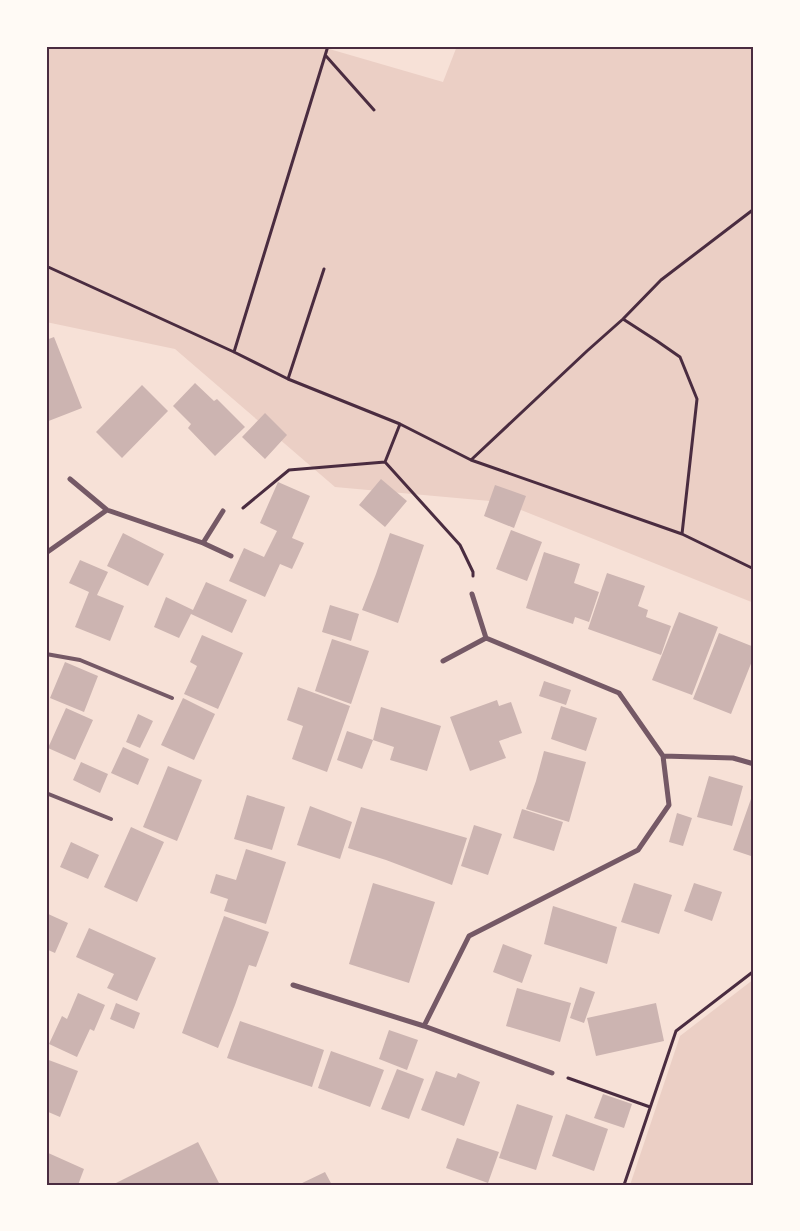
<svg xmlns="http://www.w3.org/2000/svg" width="800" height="1231" viewBox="0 0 800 1231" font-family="Jost,sans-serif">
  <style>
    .green { fill: #ebcfc5 }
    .building { fill: #ccb4b1 }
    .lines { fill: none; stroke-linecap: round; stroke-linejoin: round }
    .path { stroke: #4a2c40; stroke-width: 3 }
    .service { stroke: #755966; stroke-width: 4 }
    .minor { stroke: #755966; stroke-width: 5 }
    .neatline { fill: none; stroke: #4a2c40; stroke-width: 2 }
  </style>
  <rect width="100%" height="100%" fill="#f7e1d7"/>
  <!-- green -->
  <path class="green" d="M 46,46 L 319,46 L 443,82 L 457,46 L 754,46 L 754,603 L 501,502 L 335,487 L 175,349 L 46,322 Z
    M 754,979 L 754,1185 L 630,1185 L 680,1036 Z"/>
  <!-- building -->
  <path class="building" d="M 54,337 L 82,408 L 46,422 L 46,340 Z
    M 195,383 L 214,401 L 217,399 L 245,427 L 215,456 L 188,428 L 191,424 L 173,406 Z
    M 142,385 L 168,411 L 122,458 L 96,432 Z
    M 265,413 L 287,435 L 265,459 L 242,437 Z
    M 381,479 L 407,501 L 385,527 L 359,505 Z
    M 278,482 L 310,496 L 292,538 L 304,543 L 292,569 L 280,564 L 265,597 L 229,581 L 244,548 L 264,557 L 277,531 L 260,523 Z
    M 495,485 L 526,496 L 514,528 L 484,516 Z
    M 511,530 L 542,542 L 527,581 L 496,569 Z
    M 123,533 L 164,554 L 148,586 L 107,566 Z
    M 390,533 L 424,545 L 398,623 L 362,610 L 376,574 Z
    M 544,552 L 580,564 L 574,583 L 599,592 L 589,622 L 575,617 L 573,624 L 526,608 Z
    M 80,560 L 108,572 L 97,595 L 124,606 L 110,641 L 75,627 L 89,592 L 69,583 Z
    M 607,573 L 645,586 L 638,606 L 648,610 L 646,617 L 671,626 L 661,655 L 588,629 Z
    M 206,582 L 247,600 L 232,633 L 191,614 L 179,638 L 154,627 L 166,597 L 193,610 Z
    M 330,605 L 359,614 L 351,641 L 322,632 Z
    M 679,612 L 718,627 L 692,695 L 652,680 Z
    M 719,633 L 754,647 L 754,656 L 731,714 L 693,699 Z
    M 202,635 L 243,653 L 218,709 L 184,694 L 197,666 L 190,662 Z
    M 332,639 L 369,651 L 351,704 L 315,691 Z
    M 65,662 L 98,676 L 84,712 L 50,698 Z
    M 544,681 L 571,690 L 566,705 L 539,696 Z
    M 298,687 L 350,706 L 327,772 L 292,759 L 303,726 L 287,720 Z
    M 183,698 L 215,714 L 194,760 L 161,745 Z
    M 497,700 L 499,706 L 511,702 L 522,733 L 499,741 L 506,758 L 470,771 L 450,717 Z
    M 561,706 L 597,718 L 586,751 L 551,739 Z
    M 381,707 L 441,726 L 427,771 L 390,760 L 394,747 L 373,740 L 362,769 L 337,760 L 347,731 L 373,740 Z
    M 66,708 L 93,720 L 75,760 L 48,748 Z
    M 138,714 L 153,721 L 140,748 L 126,742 Z
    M 123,747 L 149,759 L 138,785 L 111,773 Z
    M 544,751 L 586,762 L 569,822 L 526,809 L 536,781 Z
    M 81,762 L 108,774 L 100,793 L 73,780 Z
    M 168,766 L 202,780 L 177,841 L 143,827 Z
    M 709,776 L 743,786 L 732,826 L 697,817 Z
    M 247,795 L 285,807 L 272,850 L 234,839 Z
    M 752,796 L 754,797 L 754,857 L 733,850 Z
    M 310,806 L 352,822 L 340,859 L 297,845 Z
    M 361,807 L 467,838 L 452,885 L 386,860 L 348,848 Z
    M 522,809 L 563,822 L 554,851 L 513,838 Z
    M 677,813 L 692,818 L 683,846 L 669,842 Z
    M 474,825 L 502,834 L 488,875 L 461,866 Z
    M 131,827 L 164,842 L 137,902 L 104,887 Z
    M 71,842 L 99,855 L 88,879 L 60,867 Z
    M 246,849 L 286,862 L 266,924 L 224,911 L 228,899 L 210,893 L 216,874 L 236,880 Z
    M 373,883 L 435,902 L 409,983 L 349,964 Z
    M 634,883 L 672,895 L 659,934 L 621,922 Z
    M 694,883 L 722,892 L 712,921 L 684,911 Z
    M 553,906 L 617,927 L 607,964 L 544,944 Z
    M 46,913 L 68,923 L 55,953 L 46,949 Z
    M 224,916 L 269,932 L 256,967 L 249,965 L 235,1005 L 218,1048 L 182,1033 Z
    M 89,928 L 156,958 L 137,1001 L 107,988 L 114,974 L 76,957 Z
    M 503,944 L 532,955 L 522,983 L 493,972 Z
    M 580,987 L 595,992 L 584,1023 L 570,1018 Z
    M 517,988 L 571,1003 L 560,1042 L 506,1026 Z
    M 78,993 L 105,1005 L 94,1031 L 90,1029 L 77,1057 L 49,1044 L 62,1016 L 67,1019 Z
    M 116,1003 L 140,1013 L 134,1029 L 110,1019 Z
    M 656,1003 L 664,1041 L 596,1056 L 587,1018 Z
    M 240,1021 L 324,1050 L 312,1087 L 227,1058 Z
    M 389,1030 L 418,1040 L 407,1070 L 379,1059 Z
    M 331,1051 L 384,1070 L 370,1107 L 318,1088 Z
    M 46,1059 L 78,1071 L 60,1117 L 46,1111 Z
    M 397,1069 L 424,1079 L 409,1119 L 381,1109 Z
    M 436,1071 L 456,1078 L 458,1073 L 480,1082 L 464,1126 L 421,1110 Z
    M 603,1094 L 632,1104 L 624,1128 L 594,1118 Z
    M 517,1104 L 553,1116 L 536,1170 L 499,1158 Z
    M 566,1114 L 608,1129 L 594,1171 L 552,1156 Z
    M 457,1138 L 499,1152 L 488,1183 L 446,1168 Z
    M 198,1142 L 220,1185 L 117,1185 L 116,1183 Z
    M 46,1152 L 84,1169 L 78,1185 L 46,1185 Z
    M 325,1172 L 332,1185 L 298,1185 Z"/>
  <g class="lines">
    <!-- path -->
    <path class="path" d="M 326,56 L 374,110
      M 46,266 L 234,352 L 288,379 L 400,424 L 471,460 L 682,534 L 754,569
      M 623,319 L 657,341 L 680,357 L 697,399 L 682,534
      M 234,352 L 328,46
      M 288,379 L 324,269
      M 471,460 L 587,351 L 623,319 L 661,280 L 754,209
      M 385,462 L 460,545 L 473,572 L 473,576
      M 243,508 L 289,470 L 385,462 L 400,424
      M 568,1078 L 650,1107
      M 624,1185 L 676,1031 L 754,971"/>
    <!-- service -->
    <path class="service" d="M 46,654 L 80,660 L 172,698
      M 46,793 L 111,819"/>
    <!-- minor -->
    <path class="minor" d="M 70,479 L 107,510 L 203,543 L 231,556
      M 203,543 L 223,511
      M 46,553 L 107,510
      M 443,661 L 486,638
      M 663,756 L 733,758 L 754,764
      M 293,985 L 424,1026 L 552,1073
      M 424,1026 L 469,936 L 638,850 L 669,805 L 663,756 L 619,693 L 486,638 L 472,594"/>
  </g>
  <!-- border -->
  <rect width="800" height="1231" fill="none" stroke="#fffaf5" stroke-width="95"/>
  <rect x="48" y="48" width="704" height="1136" class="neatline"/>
</svg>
